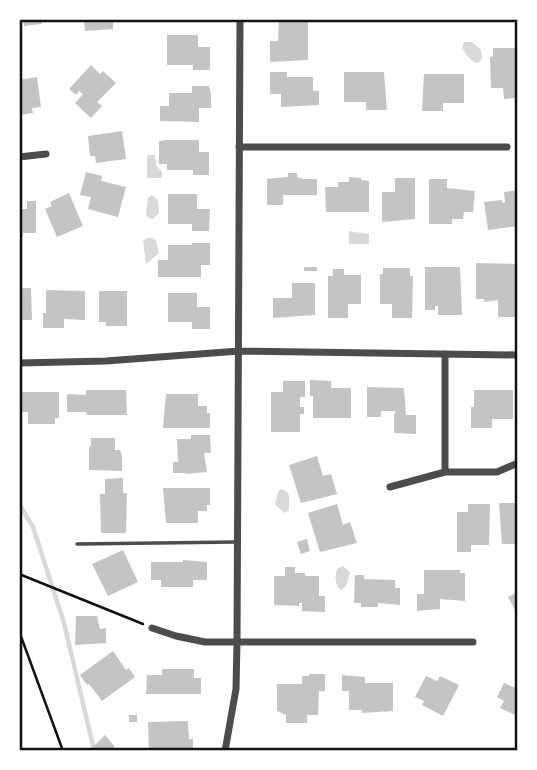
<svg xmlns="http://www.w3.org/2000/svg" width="537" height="770" viewBox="0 0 537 770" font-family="'Work Sans',sans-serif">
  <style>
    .water { fill: #d9d9d9 }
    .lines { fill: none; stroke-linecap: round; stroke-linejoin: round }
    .stream { stroke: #d9d9d9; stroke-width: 4.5 }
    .building { fill: #c4c4c4 }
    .path { stroke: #111; stroke-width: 2.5 }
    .service { stroke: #4c4c4c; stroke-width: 3.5 }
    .minor { stroke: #4c4c4c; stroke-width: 7 }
    .neatline { fill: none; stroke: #111; stroke-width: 2.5 }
  </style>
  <rect width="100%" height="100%" fill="#fff"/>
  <!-- water -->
  <path class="water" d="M 464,42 L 472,42 L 481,50 L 482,58 L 480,62 L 475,63 L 467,56 L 462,48 Z
    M 147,155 L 155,155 L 156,165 L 162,172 L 162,178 L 147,178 Z
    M 152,195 L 158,200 L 159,213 L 153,219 L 148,218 L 146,214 L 148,198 Z
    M 349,231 L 369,234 L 369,244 L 349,244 Z
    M 147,238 L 153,238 L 156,241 L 159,253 L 146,264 L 143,241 Z
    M 281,489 C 293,492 288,502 289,510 L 285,513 L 275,505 L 278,492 Z
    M 343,566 L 350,572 L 346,586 L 341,590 C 334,585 335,576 337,569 Z"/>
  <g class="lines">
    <!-- stream -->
    <path class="stream" d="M 19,504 L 33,527 L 64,623 L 94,750"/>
  </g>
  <!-- building -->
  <path class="building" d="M 23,19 L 42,19 L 42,24 L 24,26 Z
    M 84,19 L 113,19 L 113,29 L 85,31 Z
    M 279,19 L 308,19 L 308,60 L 270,62 L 270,41 L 278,41 Z
    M 167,35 L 198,35 L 198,47 L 210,47 L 210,70 L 193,70 L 193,65 L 167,65 Z
    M 493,48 L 517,48 L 518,98 L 504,99 L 503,88 L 491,88 L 490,57 L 493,56 Z
    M 91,65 L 100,74 L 103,71 L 116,83 L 97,102 L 102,106 L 91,118 L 75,103 L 83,94 L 79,91 L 76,95 L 69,89 Z
    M 270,72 L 287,72 L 287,77 L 313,77 L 313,91 L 319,91 L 319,105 L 281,107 L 281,94 L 270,94 Z
    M 344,72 L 384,72 L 387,110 L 366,110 L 366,102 L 344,102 Z
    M 424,74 L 464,74 L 464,103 L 443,103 L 443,111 L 422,111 Z
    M 37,77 L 41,107 L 32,108 L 33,113 L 19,115 L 19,80 Z
    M 192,86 L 209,86 L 211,94 L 211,108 L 199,108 L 199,122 L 160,121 L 160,106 L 169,106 L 169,93 L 192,93 Z
    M 122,131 L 126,159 L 96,163 L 95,156 L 90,156 L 88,136 Z
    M 167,140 L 199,140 L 199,152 L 209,152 L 209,175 L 193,175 L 193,170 L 167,170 L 167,164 L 159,164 L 159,141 Z
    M 86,172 L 102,176 L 101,181 L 126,187 L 118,217 L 88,209 L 91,197 L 80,195 Z
    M 288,173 L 297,173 L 297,177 L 303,179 L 317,179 L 317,195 L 283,195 L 283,205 L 267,205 L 267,179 L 288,177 Z
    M 349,177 L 361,178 L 361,180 L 369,181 L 369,212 L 326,212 L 325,187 L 338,187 L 338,182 L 349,182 Z
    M 395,178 L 415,178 L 415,219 L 382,222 L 382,192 L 395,192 Z
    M 429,179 L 447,179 L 447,188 L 475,191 L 473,212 L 464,212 L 463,219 L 452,219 L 452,224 L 429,224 Z
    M 518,190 L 518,226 L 488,230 L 484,202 L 502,200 L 502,203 L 505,202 L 504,192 Z
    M 69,193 L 83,226 L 57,237 L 45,209 L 52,206 L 50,202 Z
    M 168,194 L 197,194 L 197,209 L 210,209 L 209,231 L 192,231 L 192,224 L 168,224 Z
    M 19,195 L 22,195 L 22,209 L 27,209 L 27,201 L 36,201 L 36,233 L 23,233 L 23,237 L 19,237 Z
    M 192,243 L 210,243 L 210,265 L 201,265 L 201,277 L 158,277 L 158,260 L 168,260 L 168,245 L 192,245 Z
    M 476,263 L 518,264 L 518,317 L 498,317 L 498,300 L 484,302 L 484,299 L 476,299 Z
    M 304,267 L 317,267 L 317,271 L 304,271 Z
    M 425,267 L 460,267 L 462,315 L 438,315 L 438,306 L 435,306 L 435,310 L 425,310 Z
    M 383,268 L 410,268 L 410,276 L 413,276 L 412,318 L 392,318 L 392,304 L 380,304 L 380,274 L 383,274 Z
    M 333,269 L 344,269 L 344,275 L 361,275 L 361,304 L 348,304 L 348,318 L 328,318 L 328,276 L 333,276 Z
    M 292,283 L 315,283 L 315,315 L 273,318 L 273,298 L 292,298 Z
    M 19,288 L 31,288 L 32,320 L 19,320 Z
    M 46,290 L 85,291 L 85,320 L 64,319 L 64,328 L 43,328 L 43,313 L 46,313 Z
    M 99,291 L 127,291 L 127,326 L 106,326 L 106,322 L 99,322 Z
    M 168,293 L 197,293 L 197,307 L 210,307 L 210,329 L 192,329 L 192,322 L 168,322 Z
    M 310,380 L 331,381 L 331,388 L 351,388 L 351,418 L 313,418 L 313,396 L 310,396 Z
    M 283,381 L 305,381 L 305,397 L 300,397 L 300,407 L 304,407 L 304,414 L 300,414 L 300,432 L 271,432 L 271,392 L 283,392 Z
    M 367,387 L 404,388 L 406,415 L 416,415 L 416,434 L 394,433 L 394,415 L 396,411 L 381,411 L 381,417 L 367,417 Z
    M 86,390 L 126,390 L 127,415 L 87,415 L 86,412 L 67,412 L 67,394 L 86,395 Z
    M 474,390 L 513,390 L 513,419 L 492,419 L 492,428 L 471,428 L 471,407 L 474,407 Z
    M 19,392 L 59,392 L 59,418 L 55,418 L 55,424 L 28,424 L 28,412 L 19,412 Z
    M 166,394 L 198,394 L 198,406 L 207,406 L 207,413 L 210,413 L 210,428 L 163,428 Z
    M 191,435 L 210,435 L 211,453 L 204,453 L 207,472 L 186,474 L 186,473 L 173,473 L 173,462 L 178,462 L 177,439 L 191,439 Z
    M 91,438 L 115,438 L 115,450 L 120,450 L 122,456 L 122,471 L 89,470 L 89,447 L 91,446 Z
    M 317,456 L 323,476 L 331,474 L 337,494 L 301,503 L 289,465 Z
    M 123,478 L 123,493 L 127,493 L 126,533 L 101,533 L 100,494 L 105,494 L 105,479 Z
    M 163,488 L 210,488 L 210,505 L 207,505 L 207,511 L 198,511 L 198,523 L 166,523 Z
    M 499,503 L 518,503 L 518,544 L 502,544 Z
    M 337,504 L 343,525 L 350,522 L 357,543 L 320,552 L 308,513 Z
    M 468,504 L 490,504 L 489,545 L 471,545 L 471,552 L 457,552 L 457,512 L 468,512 Z
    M 307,539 L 310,551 L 301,554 L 297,542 Z
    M 123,550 L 138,582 L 108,596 L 92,564 Z
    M 183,560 L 207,562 L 207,580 L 193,580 L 193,587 L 161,587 L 161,580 L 151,580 L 151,562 L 183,562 Z
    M 285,567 L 295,567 L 295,573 L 305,573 L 305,576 L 319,576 L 319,596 L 325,596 L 325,612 L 302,611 L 302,603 L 299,603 L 299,606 L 274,605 L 274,576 L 285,576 Z
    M 424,570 L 460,570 L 460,573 L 465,573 L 465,601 L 440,599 L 440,609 L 417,611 L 417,594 L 424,594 Z
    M 355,575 L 364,575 L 364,579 L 395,580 L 395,588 L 400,588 L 400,605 L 378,603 L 378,607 L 361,607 L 361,603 L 354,603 Z
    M 518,592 L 518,611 L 516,612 L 508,597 Z
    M 76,616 L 97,616 L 100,629 L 106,628 L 106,643 L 75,645 Z
    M 113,651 L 126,670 L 129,668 L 135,677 L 102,701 L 89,684 L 87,685 L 80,675 Z
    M 162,669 L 194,669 L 194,678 L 201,678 L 201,694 L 146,694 L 147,675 L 162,675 Z
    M 309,674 L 325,674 L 325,691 L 319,691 L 318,715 L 307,715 L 307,723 L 286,723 L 286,715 L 277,711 L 277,684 L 302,684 L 302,676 L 309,676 Z
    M 342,675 L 365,677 L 365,683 L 393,683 L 393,711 L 362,713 L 362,710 L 349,710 L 349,691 L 342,691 Z
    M 426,676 L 437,681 L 440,676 L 459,685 L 443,716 L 422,705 L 424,701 L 415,697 Z
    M 504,683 L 518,689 L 518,709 L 515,715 L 500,708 L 504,701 L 497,697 Z
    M 129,715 L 137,715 L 137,722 L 129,722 Z
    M 188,721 L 189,739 L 193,739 L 193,751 L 149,751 L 148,722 Z
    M 105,735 L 115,747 L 111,751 L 89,751 Z"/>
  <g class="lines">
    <!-- path -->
    <path class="path" d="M 19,574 L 143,624
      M 19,631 L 63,751"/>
    <!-- service -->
    <path class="service" d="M 77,544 L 236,542"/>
    <!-- minor -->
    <path class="minor" d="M 239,147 L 507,147
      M 19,157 L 46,154
      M 445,354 L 445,472
      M 19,363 L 106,361 L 239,351 L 518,355
      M 390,487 L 445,472 L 497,472 L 518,463
      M 152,628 L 176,636 L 205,642 L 473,642
      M 225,751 L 236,689 L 237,642 L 240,19"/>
  </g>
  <!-- border -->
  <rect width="537" height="770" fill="none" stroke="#ffffff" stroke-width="42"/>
  <rect x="21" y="21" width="495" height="728" class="neatline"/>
</svg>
